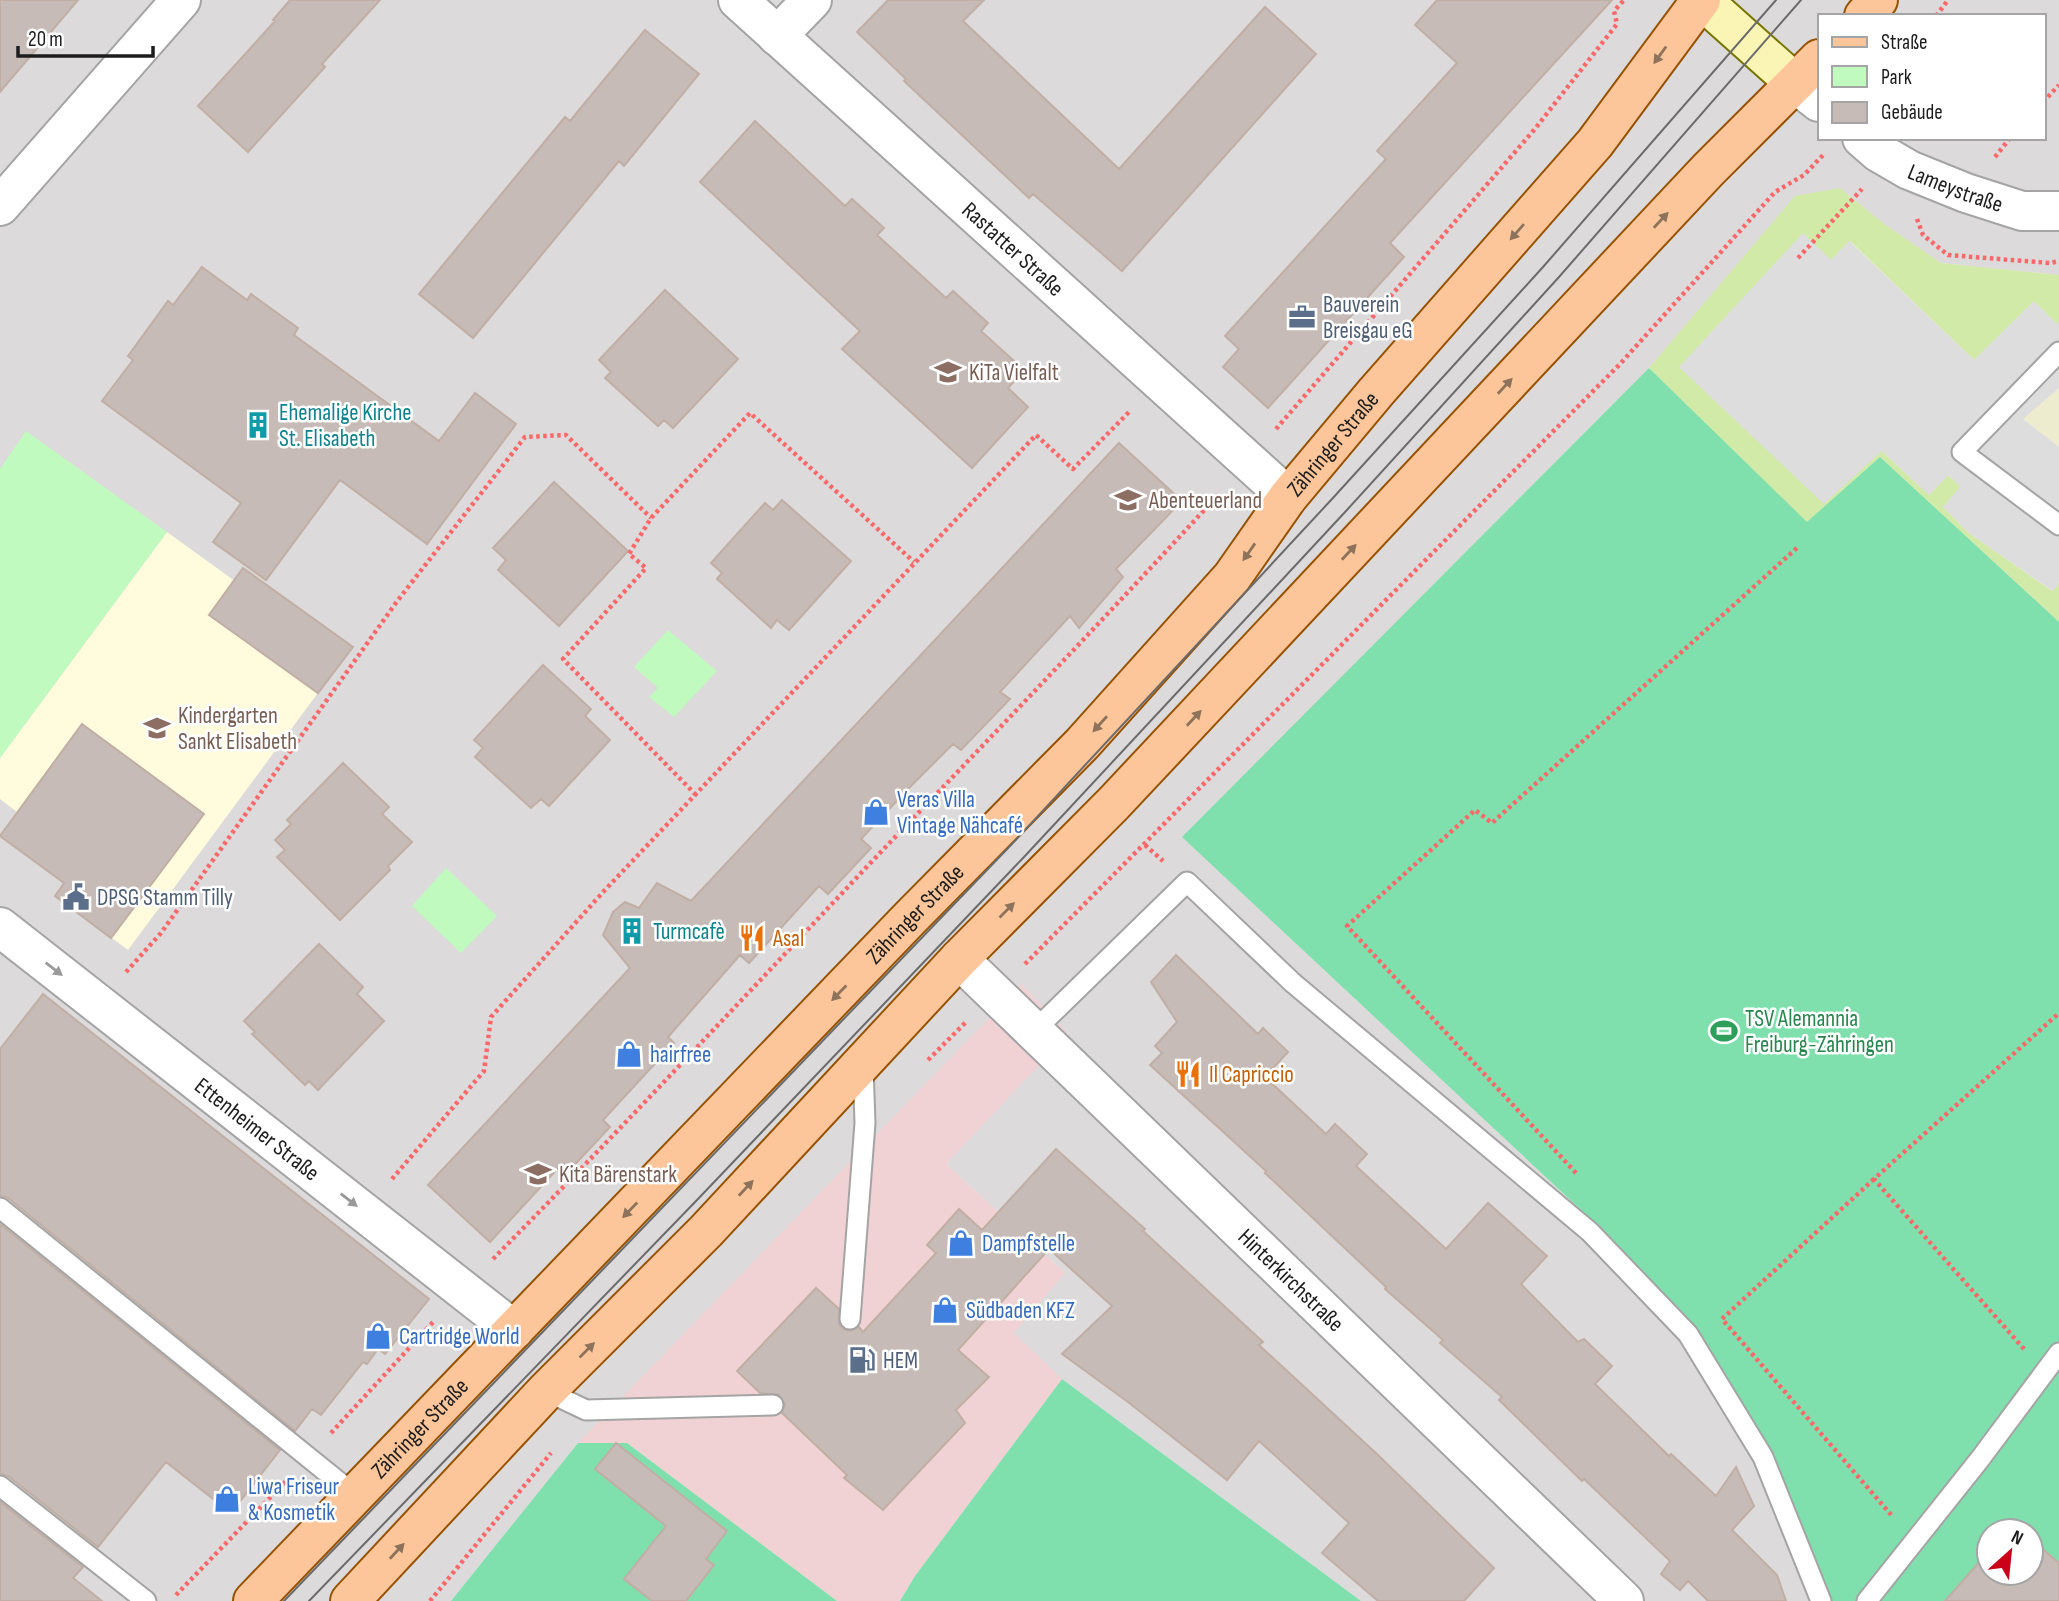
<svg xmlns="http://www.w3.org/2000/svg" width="2059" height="1601" viewBox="0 0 2059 1601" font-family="'Sofia Sans Condensed',sans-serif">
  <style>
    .residential { fill: #dcdada; fill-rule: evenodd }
    .commercial { fill: #f0d2d4 }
    .education { fill: #fffbdc }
    .farmland { fill: #eeecce }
    .grass { fill: #d1eaa8 }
    .park { fill: #c1fabf }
    .pitch { fill: #7fe0ae; fill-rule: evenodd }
    .parking { fill: #ddd }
    .building { fill: #c6bbb6; stroke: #c1aea5; stroke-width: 2 }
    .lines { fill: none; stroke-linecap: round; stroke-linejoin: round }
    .lane-casing { stroke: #a4a4a4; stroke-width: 23 }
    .street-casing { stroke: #a4a4a4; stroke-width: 42 }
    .secondary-casing { stroke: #767403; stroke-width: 42 }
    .primary-casing { stroke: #975200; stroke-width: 42 }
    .path { stroke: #fc676a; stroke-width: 4.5; stroke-dasharray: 3.5 3.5; stroke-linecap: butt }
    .lane { stroke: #fff; stroke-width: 19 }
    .street { stroke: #fff; stroke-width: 38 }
    .secondary { stroke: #faf5b5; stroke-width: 38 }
    .primary { stroke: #fdc69a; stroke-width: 38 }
    .tram { stroke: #6b6b6b; stroke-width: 2 }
    .oneway { fill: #8d725c }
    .oneway2 { fill: #999 }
    .labels { text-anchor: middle; stroke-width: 5; stroke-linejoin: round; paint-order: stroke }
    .street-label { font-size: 23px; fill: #1d1d1d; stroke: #fff }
    .service-label { font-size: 23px; fill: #4e5e75; stroke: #fff; text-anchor: start }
    .education-label { font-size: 23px; fill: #785e54; stroke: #fff; text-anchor: start }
    .culture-label { font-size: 23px; fill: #0d838f; stroke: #fff; text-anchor: start }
    .shop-label { font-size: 23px; fill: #366cbe; stroke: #fff; text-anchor: start }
    .food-label { font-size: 23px; fill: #c56008; stroke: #fff; text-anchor: start }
    .leisure-label { font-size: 23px; fill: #27864d; stroke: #fff; text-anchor: start }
  </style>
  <rect width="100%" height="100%" fill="#efe9e3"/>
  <!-- residential -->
  <path class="residential" d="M 0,0 L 2059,0 L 2059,275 L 1941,263 L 1884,224 L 1840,188 L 1795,197 L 1649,368 L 1183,837 L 1596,1224 L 1694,1328 L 1774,1454 L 1827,1601 L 1361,1601 L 1062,1379 L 1013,1333 L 1065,1273 L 946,1164 L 1067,1034 L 578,1443 L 451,1601 L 0,1601 ZM 1819,16 L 2043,16 L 2043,138 L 1819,138 Z"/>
  <!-- commercial -->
  <path class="commercial" d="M 1022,984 L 1068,1034 L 946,1164 L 1065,1273 L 1014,1333 L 1062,1379 L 915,1576 L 900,1601 L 837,1601 L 627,1443 L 578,1443 Z"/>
  <!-- education -->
  <path class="education" d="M 167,532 L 343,659 L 128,950 L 55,896 L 64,882 L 0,836 L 17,812 L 0,799 L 0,758 Z"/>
  <!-- farmland -->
  <path class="farmland" d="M 2059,388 L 2059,447 L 2023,419 Z"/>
  <!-- grass -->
  <path class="grass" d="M 1840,188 L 1884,224 L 1941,263 L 2059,275 L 2059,320 L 2057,325 L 2034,302 L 1974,360 L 1850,241 L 1831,260 L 1882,451 L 1929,495 L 1948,475 L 1961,487 L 1943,507 L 1969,533 L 2052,591 L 2059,583 L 2059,622 L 1880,457 L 1807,523 L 1649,368 L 1795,196 Z"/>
  <!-- park -->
  <path class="park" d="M 26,431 L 167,532 L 0,758 L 0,469 Z
    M 668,630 L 717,671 L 674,717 L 649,697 L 658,688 L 634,667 Z
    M 446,868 L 497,916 L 461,953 L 412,906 Z"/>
  <!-- pitch -->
  <path class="pitch" d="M 1649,368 L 1807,522 L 1880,457 L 2059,622 L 2059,1601 L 1827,1601 L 1774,1454 L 1694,1328 L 1596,1224 L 1182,837 ZM 1989,1531 L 2031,1531 L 2031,1573 L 1989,1573 Z
    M 1062,1379 L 1361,1601 L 900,1601 L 915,1576 Z
    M 578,1443 L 627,1443 L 837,1601 L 451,1601 Z"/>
  <!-- parking -->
  <path class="parking" d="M 1803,233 L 1831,260 L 1849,241 L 1974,360 L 2034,301 L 2057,324 L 2059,320 L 2059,388 L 2023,419 L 2059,447 L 2059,583 L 2053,591 L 1969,533 L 1943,507 L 1960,487 L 1949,475 L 1929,495 L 1882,451 L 1824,504 L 1679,367 Z"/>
  <!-- building -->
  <path class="building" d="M 0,0 L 78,0 L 0,92 Z
    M 290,0 L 380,0 L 322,64 L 325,67 L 248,152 L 198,106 L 275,21 L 273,20 Z
    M 888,0 L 984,0 L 963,21 L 1119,169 L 1265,7 L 1316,54 L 1122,271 L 1033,194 L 1029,198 L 904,81 L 906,79 L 857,32 Z
    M 1437,0 L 1612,0 L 1390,243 L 1404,257 L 1268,408 L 1223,367 L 1239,349 L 1225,336 L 1386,159 L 1377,151 L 1457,63 L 1415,25 Z
    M 645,30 L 699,74 L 624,166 L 619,161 L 473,338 L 419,294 L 565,117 L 570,121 Z
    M 755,121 L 845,206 L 852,199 L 884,228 L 877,235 L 946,298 L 953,291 L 988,323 L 981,331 L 1024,370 L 1008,388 L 1028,407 L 972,468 L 842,349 L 860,331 L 700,182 Z
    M 202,267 L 247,300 L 251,294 L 298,328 L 294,335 L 439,441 L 475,393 L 516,424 L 427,544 L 340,480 L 266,580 L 213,542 L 241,503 L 102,401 L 133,360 L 128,356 L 168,301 L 173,305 Z
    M 665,290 L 738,359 L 673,428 L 664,420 L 658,426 L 605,378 L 611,372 L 599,360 Z
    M 1119,443 L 1182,501 L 1116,569 L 1123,577 L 1079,628 L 1070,616 L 1000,692 L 1010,699 L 961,750 L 953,744 L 908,789 L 861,839 L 871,848 L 828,894 L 819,886 L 749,963 L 740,955 L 668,1037 L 674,1043 L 603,1120 L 610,1127 L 566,1174 L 559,1167 L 490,1242 L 428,1185 L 630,968 L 603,935 L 613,912 L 625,902 L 639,908 L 657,883 L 691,901 Z
    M 554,482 L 628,551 L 559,626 L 498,570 L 506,560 L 493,548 Z
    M 782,500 L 851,561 L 789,630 L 777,620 L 771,628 L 717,579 L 722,573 L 711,563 L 765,503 L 773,510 Z
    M 243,568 L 353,647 L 318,693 L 209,615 Z
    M 543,665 L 591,709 L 585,716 L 610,740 L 549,806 L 541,799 L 531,808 L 475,757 L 483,748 L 474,740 Z
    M 82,724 L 204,814 L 111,938 L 55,896 L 64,883 L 0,836 Z
    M 343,763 L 389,807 L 382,814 L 412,842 L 388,866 L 390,870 L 340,920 L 277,857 L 285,850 L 275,840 L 291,824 L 287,820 Z
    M 319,944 L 363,987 L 357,994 L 384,1021 L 318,1090 L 309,1081 L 305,1085 L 252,1034 L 255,1032 L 244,1021 Z
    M 1176,955 L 1258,1034 L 1263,1028 L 1288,1052 L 1265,1077 L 1326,1134 L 1335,1124 L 1367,1154 L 1356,1166 L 1446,1249 L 1488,1203 L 1547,1256 L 1521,1284 L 1578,1342 L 1584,1339 L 1612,1366 L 1595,1384 L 1669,1456 L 1671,1454 L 1716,1496 L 1736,1467 L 1754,1506 L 1732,1530 L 1777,1575 L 1786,1601 L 1708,1601 L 1688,1581 L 1680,1590 L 1661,1574 L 1670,1561 L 1584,1479 L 1582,1481 L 1499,1400 L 1502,1397 L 1440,1343 L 1443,1340 L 1385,1289 L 1386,1287 L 1265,1173 L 1266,1171 L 1150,1065 L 1162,1053 L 1155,1046 L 1177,1022 L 1151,982 Z
    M 43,994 L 429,1299 L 385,1354 L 378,1349 L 367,1364 L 363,1362 L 321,1415 L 312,1409 L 295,1431 L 8,1198 L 0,1196 L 0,1049 Z
    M 1056,1149 L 1145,1229 L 1143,1231 L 1263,1342 L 1259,1345 L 1378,1455 L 1494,1568 L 1464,1601 L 1378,1601 L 1322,1553 L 1349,1523 L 1259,1441 L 1227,1480 L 1128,1402 L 1062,1354 L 1112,1306 L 1049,1249 L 958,1350 L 989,1377 L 956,1410 L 965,1423 L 883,1510 L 844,1478 L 847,1475 L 782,1413 L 785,1404 L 779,1395 L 760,1393 L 737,1371 L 816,1288 L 839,1309 L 839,1324 L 843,1329 L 850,1331 L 859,1327 L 863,1332 L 936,1253 L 927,1245 L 959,1209 L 982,1230 Z
    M 0,1224 L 280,1450 L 231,1513 L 166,1462 L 98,1547 L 8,1476 L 0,1474 Z
    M 616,1443 L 727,1531 L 706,1559 L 714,1565 L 686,1601 L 652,1601 L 624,1579 L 666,1526 L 595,1469 Z
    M 0,1502 L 83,1567 L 73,1578 L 102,1601 L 0,1601 Z
    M 2031,1539 L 2059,1563 L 2059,1601 L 1945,1601 L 1989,1551 L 1989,1573 L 2031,1573 Z"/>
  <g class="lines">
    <defs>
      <path id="lane" d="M 2059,352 L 1962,452 L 2059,525
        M 1034,1031 L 1187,882 L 1293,983 L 1590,1232 L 1688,1334 L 1763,1457 L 1821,1601
        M 0,1208 L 355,1495
        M 850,1319 L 865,1123 L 863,1066
        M 546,1391 L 586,1410 L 773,1405
        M 0,1486 L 146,1601
        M 1867,1601 L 1980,1459 L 2059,1353"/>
      <g id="street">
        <path id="s1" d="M 738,0 L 1288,497"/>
        <path d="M 777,36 L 812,0"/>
        <path d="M 1795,83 L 1819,102"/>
        <path id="s2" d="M 1862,138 L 1878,152 L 1909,170 L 1966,193 L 2022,211 L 2059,211"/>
        <path d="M 0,206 L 181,0"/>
        <path id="s3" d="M 0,927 L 514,1330"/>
        <path id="s4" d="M 959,959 L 1624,1601"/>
      </g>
      <path id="secondary" d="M 1702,0 L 1795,83"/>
      <g id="primary">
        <path d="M 1864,16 L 1878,0"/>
        <path id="s5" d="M 253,1601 L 910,918 L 1082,744 L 1232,577 L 1288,497 L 1376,392 L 1595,143 L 1701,0"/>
        <path d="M 350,1601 L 546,1391 L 706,1231 L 959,959 L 1114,803 L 1708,170 L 1819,59"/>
      </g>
    </defs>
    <!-- lane casing -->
    <use href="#lane" class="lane-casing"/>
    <!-- street casing -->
    <use href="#street" class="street-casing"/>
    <!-- secondary casing -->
    <use href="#secondary" class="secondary-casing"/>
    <!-- primary casing -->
    <use href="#primary" class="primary-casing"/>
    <!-- path -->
    <path class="path" d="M 1936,16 L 1948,0
      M 2043,102 L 2059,85
      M 1995,157 L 2010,138
      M 1917,219 L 1923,235 L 1948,255 L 2050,263 L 2059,261
      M 1798,258 L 1862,189
      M 1276,429 L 1534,130 L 1617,24 L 1614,11 L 1624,0
      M 696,795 L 563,659 L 646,568 L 629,554 L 651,518 L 750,413 L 914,562
      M 1145,845 L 1163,861
      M 1025,964 L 1620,364 L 1775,192 L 1804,175 L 1824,154
      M 126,972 L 161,933 L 398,600 L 525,437 L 566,435 L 651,518
      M 928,1060 L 966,1022
      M 1576,1173 L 1347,926 L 1475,810 L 1492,823 L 1798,547
      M 392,1179 L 484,1071 L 491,1017 L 604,891 L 1036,435 L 1073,469 L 1130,411
      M 1874,1179 L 1722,1319 L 1893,1517
      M 493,1259 C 623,1127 750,991 877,856 C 992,736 1107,616 1219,494
      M 2024,1349 L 1874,1179 L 2059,1013
      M 331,1433 L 434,1321
      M 176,1595 L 287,1480
      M 430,1601 L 551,1453"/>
    <!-- lane -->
    <use href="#lane" class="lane"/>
    <!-- street -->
    <use href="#street" class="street"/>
    <!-- secondary -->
    <use href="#secondary" class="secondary"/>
    <!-- primary -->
    <use href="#primary" class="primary"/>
    <!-- tram -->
    <path class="tram" d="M 284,1601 L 1011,845 L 1332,499 L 1543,267 L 1776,0
      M 309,1601 L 697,1200 L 1024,857 L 1346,511 L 1559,277 L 1801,0"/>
  </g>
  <!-- one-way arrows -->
  <defs><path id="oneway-solid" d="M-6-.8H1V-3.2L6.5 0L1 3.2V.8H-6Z" transform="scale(1.75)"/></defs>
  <g class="oneway">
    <use href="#oneway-solid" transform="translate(1660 55) rotate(126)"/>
    <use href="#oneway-solid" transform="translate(1661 220) rotate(-47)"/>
    <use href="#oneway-solid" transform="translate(1517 232) rotate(131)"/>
    <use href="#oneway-solid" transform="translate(1505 386) rotate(-47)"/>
    <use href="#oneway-solid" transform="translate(1249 552) rotate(125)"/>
    <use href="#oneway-solid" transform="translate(1349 552) rotate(-47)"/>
    <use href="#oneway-solid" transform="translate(1194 718) rotate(-47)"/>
    <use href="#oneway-solid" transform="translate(1100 724) rotate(132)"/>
    <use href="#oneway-solid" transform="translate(1007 910) rotate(-45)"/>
    <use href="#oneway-solid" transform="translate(839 993) rotate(134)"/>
    <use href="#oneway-solid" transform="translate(746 1188) rotate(-47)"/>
    <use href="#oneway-solid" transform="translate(630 1210) rotate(134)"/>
    <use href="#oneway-solid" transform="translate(587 1350) rotate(-45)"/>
    <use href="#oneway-solid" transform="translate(397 1551) rotate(-47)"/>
  </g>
  <g class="oneway2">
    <use href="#oneway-solid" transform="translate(54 969) rotate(38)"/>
    <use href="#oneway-solid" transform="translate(349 1200) rotate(38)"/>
  </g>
  <!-- icons -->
  <defs>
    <symbol id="office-bare" viewBox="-9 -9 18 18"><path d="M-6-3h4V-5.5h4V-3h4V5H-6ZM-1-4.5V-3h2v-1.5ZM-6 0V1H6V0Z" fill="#5c6f8a" stroke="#fff" stroke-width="2.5" paint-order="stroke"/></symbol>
    <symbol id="school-bare" viewBox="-9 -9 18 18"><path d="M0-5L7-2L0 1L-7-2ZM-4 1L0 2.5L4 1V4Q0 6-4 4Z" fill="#8d6e63" stroke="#fff" stroke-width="2.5" paint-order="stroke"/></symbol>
    <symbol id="building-bare" viewBox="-9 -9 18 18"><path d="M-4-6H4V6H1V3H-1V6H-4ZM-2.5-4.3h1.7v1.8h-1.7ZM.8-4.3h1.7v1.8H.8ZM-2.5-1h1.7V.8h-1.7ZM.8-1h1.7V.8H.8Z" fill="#0f9aa8" stroke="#fff" stroke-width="2.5" paint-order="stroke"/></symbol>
    <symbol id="shop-bare" viewBox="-9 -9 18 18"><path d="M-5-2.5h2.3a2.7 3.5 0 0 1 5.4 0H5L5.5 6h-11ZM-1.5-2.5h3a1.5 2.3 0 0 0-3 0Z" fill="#3f7fe0" stroke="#fff" stroke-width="2.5" paint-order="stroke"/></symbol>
    <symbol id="civic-bare" viewBox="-9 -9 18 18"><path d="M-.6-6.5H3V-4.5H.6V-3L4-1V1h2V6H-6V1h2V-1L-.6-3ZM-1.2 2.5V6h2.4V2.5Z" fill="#5c6f8a" stroke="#fff" stroke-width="2.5" paint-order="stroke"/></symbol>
    <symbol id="restaurant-bare" viewBox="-9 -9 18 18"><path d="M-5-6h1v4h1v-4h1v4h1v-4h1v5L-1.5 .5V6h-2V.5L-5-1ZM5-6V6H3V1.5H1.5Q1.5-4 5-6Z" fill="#e8710a" stroke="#fff" stroke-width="2.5" paint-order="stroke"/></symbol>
    <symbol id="stadium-bare" viewBox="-9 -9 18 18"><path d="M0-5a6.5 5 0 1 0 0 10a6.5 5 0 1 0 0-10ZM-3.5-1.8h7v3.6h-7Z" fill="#2e9e5b" stroke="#fff" stroke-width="2.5" paint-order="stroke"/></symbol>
    <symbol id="fuel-bare" viewBox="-9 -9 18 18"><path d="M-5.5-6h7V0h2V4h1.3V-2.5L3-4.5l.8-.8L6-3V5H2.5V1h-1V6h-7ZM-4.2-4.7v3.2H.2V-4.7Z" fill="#5c6f8a" stroke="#fff" stroke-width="2.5" paint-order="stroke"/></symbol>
  </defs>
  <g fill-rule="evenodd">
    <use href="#office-bare" x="1283" y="298" width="38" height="38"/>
    <use href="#school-bare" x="929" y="353" width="38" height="38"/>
    <use href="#building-bare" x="239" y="406" width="38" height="38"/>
    <use href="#school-bare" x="1109" y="481" width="38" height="38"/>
    <use href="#school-bare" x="138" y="709" width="38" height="38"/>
    <use href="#shop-bare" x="857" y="793" width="38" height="38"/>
    <use href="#civic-bare" x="57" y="878" width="38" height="38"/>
    <use href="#building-bare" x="613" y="912" width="38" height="38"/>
    <use href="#restaurant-bare" x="733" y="919" width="38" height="38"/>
    <use href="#stadium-bare" x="1705" y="1012" width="38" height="38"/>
    <use href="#shop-bare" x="610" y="1035" width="38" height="38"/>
    <use href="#restaurant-bare" x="1169" y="1055" width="38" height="38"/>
    <use href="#school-bare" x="519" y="1155" width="38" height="38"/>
    <use href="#shop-bare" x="942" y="1224" width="38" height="38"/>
    <use href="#shop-bare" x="926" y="1291" width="38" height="38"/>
    <use href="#shop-bare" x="359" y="1317" width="38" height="38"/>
    <use href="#fuel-bare" x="843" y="1341" width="38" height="38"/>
    <use href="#shop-bare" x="208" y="1480" width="38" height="38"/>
  </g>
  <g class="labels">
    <!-- street labels -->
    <g class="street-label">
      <text dy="8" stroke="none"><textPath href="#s2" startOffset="107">Lameystraße</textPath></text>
      <text dy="8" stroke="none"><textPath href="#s1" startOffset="371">Rastatter Straße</textPath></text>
      <text dy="8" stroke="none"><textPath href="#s5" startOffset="1584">Zähringer Straße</textPath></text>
      <text dy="8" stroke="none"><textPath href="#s5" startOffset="954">Zähringer Straße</textPath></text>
      <text dy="8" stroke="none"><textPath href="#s3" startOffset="327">Ettenheimer Straße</textPath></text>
      <text dy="8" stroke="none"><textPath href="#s4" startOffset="462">Hinterkirchstraße</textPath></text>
      <text dy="8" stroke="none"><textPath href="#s5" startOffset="240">Zähringer Straße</textPath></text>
    </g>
    <!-- service labels -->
    <g class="service-label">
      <text x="1323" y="312">Bauverein<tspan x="1323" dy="26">Breisgau eG</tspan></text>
      <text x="97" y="905">DPSG Stamm Tilly</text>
      <text x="883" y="1368">HEM</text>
    </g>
    <!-- education labels -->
    <g class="education-label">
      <text x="969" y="380">KiTa Vielfalt</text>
      <text x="1149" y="508">Abenteuerland</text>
      <text x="178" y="723">Kindergarten<tspan x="178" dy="26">Sankt Elisabeth</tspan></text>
      <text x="559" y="1182">Kita Bärenstark</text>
    </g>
    <!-- culture labels -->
    <g class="culture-label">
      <text x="279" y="420">Ehemalige Kirche<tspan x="279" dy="26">St. Elisabeth</tspan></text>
      <text x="653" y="939">Turmcafè</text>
    </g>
    <!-- shop labels -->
    <g class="shop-label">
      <text x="897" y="807">Veras Villa<tspan x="897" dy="26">Vintage Nähcafé</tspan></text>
      <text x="650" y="1062">hairfree</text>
      <text x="982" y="1251">Dampfstelle</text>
      <text x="966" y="1318">Südbaden KFZ</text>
      <text x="399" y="1344">Cartridge World</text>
      <text x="248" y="1494">Liwa Friseur<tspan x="248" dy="26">&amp; Kosmetik</tspan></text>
    </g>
    <!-- food labels -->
    <g class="food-label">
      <text x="773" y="946">Asal</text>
      <text x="1209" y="1082">Il Capriccio</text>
    </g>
    <!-- leisure labels -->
    <g class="leisure-label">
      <text x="1745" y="1026">TSV Alemannia<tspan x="1745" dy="26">Freiburg-Zähringen</tspan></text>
    </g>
  </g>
  <!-- legend -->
  <rect x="1818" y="14" width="228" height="126" fill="#ffffff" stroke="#a5a5a5" stroke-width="2"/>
  <rect x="1832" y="37" width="35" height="10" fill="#fdc69a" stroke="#a5a5a5" stroke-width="2"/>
  <text x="1881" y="49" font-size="21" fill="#1d1d1d">Straße</text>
  <rect x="1832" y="66" width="35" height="21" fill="#c1fabf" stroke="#a5a5a5" stroke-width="2"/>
  <text x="1881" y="84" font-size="21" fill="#1d1d1d">Park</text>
  <rect x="1832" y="102" width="35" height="21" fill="#c6bbb6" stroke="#a5a5a5" stroke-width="2"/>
  <text x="1881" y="119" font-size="21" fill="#1d1d1d">Gebäude</text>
  <!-- north arrow -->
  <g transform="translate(2010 1552) rotate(27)"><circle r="33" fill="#ffffff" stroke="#a5a5a5" stroke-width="2"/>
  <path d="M0-5L12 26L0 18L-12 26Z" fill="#cb0019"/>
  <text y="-10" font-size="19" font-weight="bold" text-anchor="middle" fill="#1d1d1d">N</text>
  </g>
  <!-- scale -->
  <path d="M18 46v10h135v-10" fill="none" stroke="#1d1d1d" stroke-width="3.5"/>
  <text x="28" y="46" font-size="21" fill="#1d1d1d" stroke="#ffffff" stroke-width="5" paint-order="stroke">20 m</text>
</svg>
